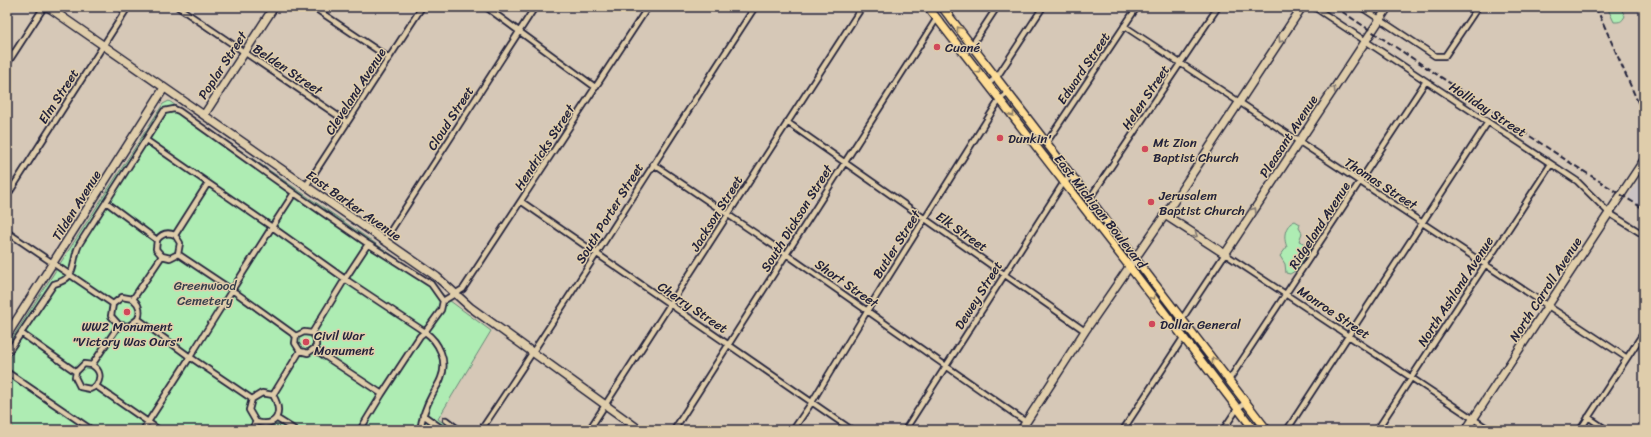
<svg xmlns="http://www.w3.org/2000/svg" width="1651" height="437" viewBox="0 0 1651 437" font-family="Sriracha,sans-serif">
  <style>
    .built { fill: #cbc3c5 }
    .green { fill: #aeecb3; stroke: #688777 }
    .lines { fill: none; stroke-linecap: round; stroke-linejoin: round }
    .street-casing { stroke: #22223b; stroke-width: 8 }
    .secondary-casing { stroke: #22223b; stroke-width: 10 }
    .primary-casing { stroke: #22223b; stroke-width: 10 }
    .street { stroke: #dfcdab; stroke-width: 4.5 }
    .secondary { stroke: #dfcdab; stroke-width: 7 }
    .primary { stroke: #fedd96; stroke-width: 7 }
    .rail { stroke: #22223b; stroke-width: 2; stroke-dasharray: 6 3; stroke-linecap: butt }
    .oneway { stroke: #908068 }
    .oneway2 { stroke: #807873 }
    .poi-dot { fill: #d1495b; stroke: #dfcdab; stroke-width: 1.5 }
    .labels { text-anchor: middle; stroke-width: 3; stroke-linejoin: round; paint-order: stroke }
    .poi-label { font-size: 13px; fill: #22223b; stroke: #dfcdab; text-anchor: start }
    .street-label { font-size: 13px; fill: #22223b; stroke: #dfcdab }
    .park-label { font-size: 13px; fill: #37404d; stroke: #dfcdab }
  </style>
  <rect width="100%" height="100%" fill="#d6c8b7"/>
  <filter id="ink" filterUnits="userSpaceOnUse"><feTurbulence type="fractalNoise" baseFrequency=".025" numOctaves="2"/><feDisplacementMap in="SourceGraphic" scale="8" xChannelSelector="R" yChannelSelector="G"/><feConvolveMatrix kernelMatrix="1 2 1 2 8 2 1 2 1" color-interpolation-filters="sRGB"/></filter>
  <g filter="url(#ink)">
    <!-- built -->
    <path class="built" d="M 1644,172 L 1644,209 L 1628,197 Z"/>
    <!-- green -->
    <path class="green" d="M 1607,7 L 1620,7 L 1625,16 C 1622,22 1620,22 1614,22 Z
      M 169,101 L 434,284 L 446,298 L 491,331 L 438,419 L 453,430 L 15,430 L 7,424 L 7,346 L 163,104 Z
      M 1295,221 L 1300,224 L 1299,228 L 1302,233 L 1299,241 L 1308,245 L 1311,250 L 1302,261 L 1300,268 L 1290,274 L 1286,273 L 1285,264 L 1280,256 L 1287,247 C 1283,238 1284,225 1295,221 Z"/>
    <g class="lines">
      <defs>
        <path id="street" d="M 178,7 L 347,122
          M 313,7 L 389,58
          M 486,7 L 595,87
          M 1314,7 L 1577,181 L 1609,213 L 1644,235
          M 1361,7 L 1435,56 L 1445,56 L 1478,7
          M 1124,26 L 1627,358
          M 972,45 L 997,7
          M 7,64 L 44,7
          M 988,84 L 997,77 L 1043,7
          M 787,122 L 1085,331
          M 146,140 L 208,183 L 175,235 C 168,232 162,233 157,240
          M 1047,142 L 1137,7
          M 653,164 L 786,254 L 1026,422
          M 306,186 L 422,7
          M 7,196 L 128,7
          M 1090,198 L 1218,7
          M 106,202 L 157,240 L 156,249 L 162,256 L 133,299 L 122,297 L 113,304
          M 522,202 L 852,430
          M 7,232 L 113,304 L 111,316 L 119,325 L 92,365 L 84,364 L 76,372
          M 175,235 L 180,243 L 178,254
          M 384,241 L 535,7
          M 368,244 L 431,284 L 443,301 L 441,310 L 425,332 C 439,342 448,361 441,378 C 439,384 435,389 432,395 C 426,406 422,418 420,430
          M 162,256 L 170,258 L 178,254 L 232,290 L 272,227 L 208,183
          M 133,299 C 140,305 141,311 138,319 L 190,357 L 232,290 L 296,336 L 295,343 L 300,351 L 273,395
          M 443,301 L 463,289 L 648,7
          M 1182,319 L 1225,254 L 1490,430
          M 119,325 L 129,326 L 138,319
          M 21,333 L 76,372 L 75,377 L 80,387 L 90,389 L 96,386
          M 296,336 L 304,332 L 312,333 L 345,279 L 425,332 L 420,336 L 382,394 L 314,349
          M 300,351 L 308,353 L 316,347 L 316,338 L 312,333
          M 7,354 L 54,284 C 80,278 70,259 80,243 L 164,111 L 174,109 L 179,111 L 294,193 L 272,227 L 345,279 L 368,244 L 294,193
          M 92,365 C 100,370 102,377 96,386 L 148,422 L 190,357 L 252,399
          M 7,372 L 92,430
          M 1229,380 L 1426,81
          M 423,415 L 444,430
          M 1588,417 L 1607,430
          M 276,418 L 295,430
          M 446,420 L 459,430
          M 143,430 L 148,422 L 159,430
          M 251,430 L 256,422 C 278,428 283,412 273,395 L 262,393 L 252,399 L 249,410 L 256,422
          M 360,430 L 382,394
          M 481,430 C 575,291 663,148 755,7
          M 589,430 L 862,7
          M 674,430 L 937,18
          M 793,430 L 812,402 L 867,311 L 1000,99 L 1009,93
          M 905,430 L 1064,182 L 1073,176
          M 1123,430 L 1183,338
          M 1223,430 L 1237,409 L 1246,402
          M 1287,430 L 1488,122
          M 1377,430 L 1551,164
          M 1580,430 L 1644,332"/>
        <path id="secondary" d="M 48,7 L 437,277 L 470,307 L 640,430
          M 204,115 L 274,7
          M 1165,215 L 1225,254 L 1388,7
          M 7,335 L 164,88
          M 7,429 L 8,430
          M 1021,430 L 1085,331 L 1165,215 L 1302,7
          M 1466,430 L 1644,160"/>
        <path id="primary" d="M 928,7 L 1129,266 L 1254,430
          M 942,7 L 1267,430"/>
      </defs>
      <!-- street casing -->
      <use href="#street" class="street-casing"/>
      <!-- secondary casing -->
      <use href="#secondary" class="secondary-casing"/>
      <!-- primary casing -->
      <use href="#primary" class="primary-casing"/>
      <!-- street -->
      <use href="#street" class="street"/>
      <!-- secondary -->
      <use href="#secondary" class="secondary"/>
      <!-- primary -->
      <use href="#primary" class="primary"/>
      <!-- rail -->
      <path class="rail" d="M 1335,7 L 1569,162 L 1644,209
        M 1596,7 L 1644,116"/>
    </g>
    <!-- one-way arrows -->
    <defs><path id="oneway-chevron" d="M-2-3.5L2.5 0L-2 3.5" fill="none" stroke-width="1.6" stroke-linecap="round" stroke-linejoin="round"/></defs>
    <g class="oneway">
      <use href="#oneway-chevron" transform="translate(959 29) rotate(-128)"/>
      <use href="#oneway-chevron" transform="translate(978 71) rotate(52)"/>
      <use href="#oneway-chevron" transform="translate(1012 114) rotate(52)"/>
      <use href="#oneway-chevron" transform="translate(1153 297) rotate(53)"/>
      <use href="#oneway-chevron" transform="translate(1214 360) rotate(-127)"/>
    </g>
    <g class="oneway2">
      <use href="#oneway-chevron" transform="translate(1281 40) rotate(123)"/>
      <use href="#oneway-chevron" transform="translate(1333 89) rotate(-56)"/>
      <use href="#oneway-chevron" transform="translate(1254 210) rotate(-57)"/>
      <use href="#oneway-chevron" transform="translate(1195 235) rotate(33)"/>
    </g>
  </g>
  <!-- markers -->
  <g class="poi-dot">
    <circle cx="937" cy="47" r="4"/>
    <circle cx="1000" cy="138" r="4"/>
    <circle cx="1145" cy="149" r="4"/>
    <circle cx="1151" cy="202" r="4"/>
    <circle cx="127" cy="312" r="4"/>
    <circle cx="1152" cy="324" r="4"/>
    <circle cx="306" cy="342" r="4"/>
  </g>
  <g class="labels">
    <!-- poi labels -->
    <g class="poi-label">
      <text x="945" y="52">Cuané</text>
      <text x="1008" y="143">Dunkin'</text>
      <text x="1153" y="147">Mt Zion<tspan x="1153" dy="15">Baptist Church</tspan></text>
      <text x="1159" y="200">Jerusalem<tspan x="1159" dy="15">Baptist Church</tspan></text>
      <text x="1160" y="329">Dollar General</text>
      <text x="127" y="331" text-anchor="middle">WW2 Monument<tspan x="127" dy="15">"Victory Was Ours"</tspan></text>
      <text x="314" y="340">Civil War<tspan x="314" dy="15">Monument</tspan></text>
    </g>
    <!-- street labels -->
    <g class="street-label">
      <text transform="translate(222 65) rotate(-57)" y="5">Poplar Street</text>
      <text transform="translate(1083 68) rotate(-56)" y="5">Edward Street</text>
      <text transform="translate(288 69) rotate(34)" y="5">Belden Street</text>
      <text transform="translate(355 91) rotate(-57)" y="5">Cleveland Avenue</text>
      <text transform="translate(58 96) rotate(-57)" y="5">Elm Street</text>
      <text transform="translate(1145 97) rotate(-56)" y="5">Helen Street</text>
      <text transform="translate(1488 109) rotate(33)" y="5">Holliday Street</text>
      <text transform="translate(450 118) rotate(-57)" y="5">Cloud Street</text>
      <text transform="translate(1288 136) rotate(-57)" y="5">Pleasant Avenue</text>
      <text transform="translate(544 147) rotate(-57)" y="5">Hendricks Street</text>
      <text transform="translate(1381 183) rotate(33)" y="5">Thomas Street</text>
      <text transform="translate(76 205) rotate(-58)" y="5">Tilden Avenue</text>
      <text transform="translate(354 205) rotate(35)" y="5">East Barker Avenue</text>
      <text transform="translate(1101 211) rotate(52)" y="5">East Michigan Boulevard</text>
      <text transform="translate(609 213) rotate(-58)" y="5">South Porter Street</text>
      <text transform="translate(716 213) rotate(-58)" y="5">Jackson Street</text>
      <text transform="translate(796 218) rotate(-58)" y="5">South Dickson Street</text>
      <text transform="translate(1319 225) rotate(-57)" y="5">Ridgeland Avenue</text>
      <text transform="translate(962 231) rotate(35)" y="5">Elk Street</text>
      <text transform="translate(896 244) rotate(-58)" y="5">Butler Street</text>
      <text transform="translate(847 283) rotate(35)" y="5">Short Street</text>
      <text transform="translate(1545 289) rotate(-57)" y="5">North Carroll Avenue</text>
      <text transform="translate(1455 291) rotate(-57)" y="5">North Ashland Avenue</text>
      <text transform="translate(978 295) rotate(-58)" y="5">Dewey Street</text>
      <text transform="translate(693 307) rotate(34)" y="5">Cherry Street</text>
      <text transform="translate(1334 312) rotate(34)" y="5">Monroe Street</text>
    </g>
    <!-- park labels -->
    <g class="park-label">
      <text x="205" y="290">Greenwood<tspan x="205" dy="15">Cemetery</tspan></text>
    </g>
  </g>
  <!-- margin -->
  <rect width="1651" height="437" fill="none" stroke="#dfcdab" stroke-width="24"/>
  <rect x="12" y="12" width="1627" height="413" fill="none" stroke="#22223b" stroke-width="1.5" filter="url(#ink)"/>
</svg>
